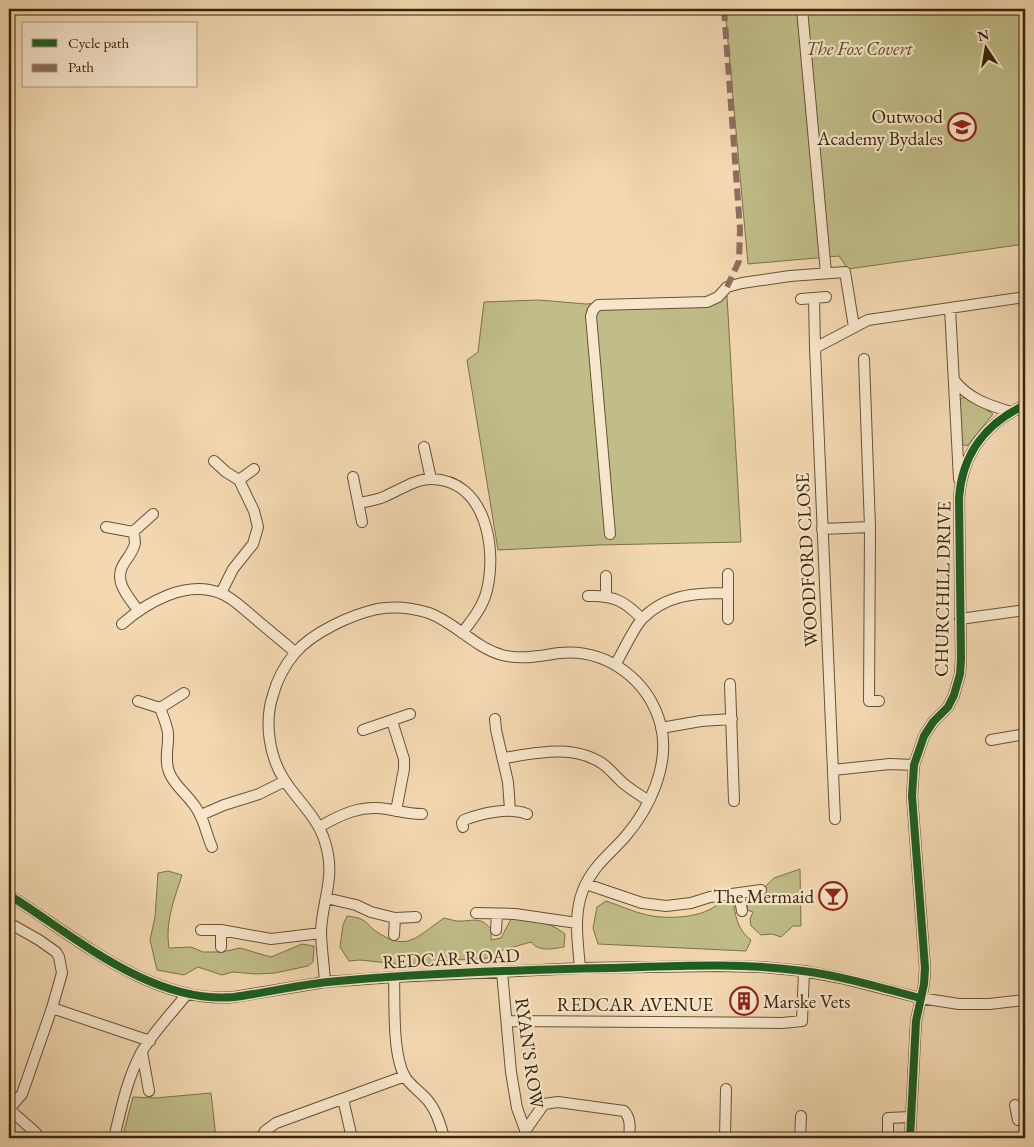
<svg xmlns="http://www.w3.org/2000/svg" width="1034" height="1147" viewBox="0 0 1034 1147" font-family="'EB Garamond',serif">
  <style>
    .green { fill: #c0bd88; stroke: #7c7149 }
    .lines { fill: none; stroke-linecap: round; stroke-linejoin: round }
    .minor-casing { stroke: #665234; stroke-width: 12 }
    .minor { stroke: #f7e6cc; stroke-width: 10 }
    .quiet { stroke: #8d6e63; stroke-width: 6; stroke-dasharray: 12 6; stroke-linecap: butt }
    .cycleway-casing { stroke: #f7e6cc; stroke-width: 11 }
    .cycleway { stroke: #1b5e20; stroke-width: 8 }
    .labels { text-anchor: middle; stroke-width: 4.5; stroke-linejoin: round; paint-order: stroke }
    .park-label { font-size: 19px; font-style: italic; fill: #594b2a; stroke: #f7e6cc }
    .poi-label { font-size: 19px; fill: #37250a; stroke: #f7e6cc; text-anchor: end }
    .street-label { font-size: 19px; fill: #37250a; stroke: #f7e6cc }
  </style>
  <rect width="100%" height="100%" fill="#f3d8b1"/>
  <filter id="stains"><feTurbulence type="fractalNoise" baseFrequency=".004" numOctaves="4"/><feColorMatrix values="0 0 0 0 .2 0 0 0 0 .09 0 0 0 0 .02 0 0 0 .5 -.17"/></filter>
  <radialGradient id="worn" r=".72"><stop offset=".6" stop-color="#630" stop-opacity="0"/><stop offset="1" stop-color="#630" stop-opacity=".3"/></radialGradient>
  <!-- green -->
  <path class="green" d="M 725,9 L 1025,9 L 1025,244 L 848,269 L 839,256 L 748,264 Z
    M 727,296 L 741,542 L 599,545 L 498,550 L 467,360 L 478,352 L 484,302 L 539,300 L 586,304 Z
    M 965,397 C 970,401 990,411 993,414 L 967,446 L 962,444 L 959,401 L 960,399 Z
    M 800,869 L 801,926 L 793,926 L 781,937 L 772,934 L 761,935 L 751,926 L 750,919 L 753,912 L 747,910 L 748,903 L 774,878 Z
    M 168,871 L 182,875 C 174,900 165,922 169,948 L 191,947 L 203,952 L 222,952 L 240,948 L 271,957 L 302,944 L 314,946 L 313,962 L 308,966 L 275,973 L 256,974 L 233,972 L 222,975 L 198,967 L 184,975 L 157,970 L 150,940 L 155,917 L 158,873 Z
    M 723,898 L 733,900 C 735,915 738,931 751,940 L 746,951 L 598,944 L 593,928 L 597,907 L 606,901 C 619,905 633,912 647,915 C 669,920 711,918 723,898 Z
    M 347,916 C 352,917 358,917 363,920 C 367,922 370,927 374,930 C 407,953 415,938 444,918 C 448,919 452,920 456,921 C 473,922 479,915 491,929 L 491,940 L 501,938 L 511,919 C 533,921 547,920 565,934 L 564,947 C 552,949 539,952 531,942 L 506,949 L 485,959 L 452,960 L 425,964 L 398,964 L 360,960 L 349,961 L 340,947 L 343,925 Z
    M 211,1093 L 216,1138 L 138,1138 L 124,1131 L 133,1097 L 155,1098 Z"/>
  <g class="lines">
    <defs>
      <path id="minor" d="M 802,9 L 826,273
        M 801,299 L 826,297
        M 814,299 L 815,348 L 835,819
        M 950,308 L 959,479
        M 815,348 L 868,320 L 1025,297
        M 864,359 L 870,527 L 869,701 L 879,701
        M 954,380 C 969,399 988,405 1011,412
        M 424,447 L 431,479
        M 214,461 L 226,472 L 239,480 L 254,511 L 258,527 L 253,544 L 233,569 L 221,593
        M 353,477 L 362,522
        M 239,480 L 254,469
        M 359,503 C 366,502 374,500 381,498 C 397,492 414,479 431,479 C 486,480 497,548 487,590 C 483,607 472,620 462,633
        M 106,527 L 133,532 L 153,514
        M 822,529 L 870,527
        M 133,532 C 134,535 135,540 135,543 C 132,559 116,564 121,583 C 124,593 132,602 138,610
        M 610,534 L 591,316 L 593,310 L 598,305 L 707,302 L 718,297 L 727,287 L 742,283 L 790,276 L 845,272 L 854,327
        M 728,574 L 728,619
        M 606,576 L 606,596
        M 588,596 C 613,595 625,601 642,619
        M 960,619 L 1025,610
        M 122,624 C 147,602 186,580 220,593 C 232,597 242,608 251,615 C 266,628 281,640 295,652
        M 615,665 C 623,652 633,629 642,619 C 666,594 696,593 728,593
        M 730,684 L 734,801
        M 138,701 L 160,708 L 184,693
        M 160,708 C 163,716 167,725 168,733 C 169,746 164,759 169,772 C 175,788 193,798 200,815 C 205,824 207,836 212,847
        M 495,719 L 496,730 L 508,782 L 510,810
        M 392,721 L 404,759 L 404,769 L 396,811
        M 661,728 L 701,721 L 732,719
        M 363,730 L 410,714
        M 991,740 L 1025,734
        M 504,758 C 537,753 573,744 603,764 C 611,770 616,777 623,783 C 631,790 640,795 649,801
        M 833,770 L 890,764 L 914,765
        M 201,815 L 224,805 L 259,794 L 285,781
        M 319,827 C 342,814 360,805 387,809 C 399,811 409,814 422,814
        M 463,827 L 462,823 L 464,820 C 482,813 509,807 527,814
        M 586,884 L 642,903 L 666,906 L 691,903 L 710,897 L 761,890
        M 739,894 L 742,911
        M 9,895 C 76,937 151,1004 234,997 L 325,982 L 394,977 L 580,968 L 719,966 L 761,967 L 804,971 L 841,978 L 920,998 L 959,1004 L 989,1004 L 1025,1000
        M 326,898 L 356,905 L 371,912 L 395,918 L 416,917
        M 476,913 L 515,914 L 577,923
        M 9,923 L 39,940 L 56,952 L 59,957 L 62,973 L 52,1008 L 22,1094 L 9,1109
        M 201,930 L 221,930 L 271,939 L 321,933
        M 496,930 L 497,914
        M 394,935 L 395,918
        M 221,947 L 221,930
        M 502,972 L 511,1072 L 517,1108 L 528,1138
        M 394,977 C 395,1003 392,1054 405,1077 C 412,1087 422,1093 429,1102 C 437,1112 441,1126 444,1138
        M 325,982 C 324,965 321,947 321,930 C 323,897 336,877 325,842 C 318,818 298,801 285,781 C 269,757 264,722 273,695 C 277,680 285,665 295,653 C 313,632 351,615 377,609 C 394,606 413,608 429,613 C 456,623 474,647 502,655 C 522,660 539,656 559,653 C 607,648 649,680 661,726 C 670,765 650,808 625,837 C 608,856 593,866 583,890 C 573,915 578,943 580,968
        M 52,1008 L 150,1041
        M 507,1021 L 782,1023 L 802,1021 L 804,971
        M 142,1052 L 149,1091
        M 343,1099 L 352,1138
        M 1015,1105 L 1018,1120 L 1025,1118
        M 9,1109 L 36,1133
        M 525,1131 L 544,1104 L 558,1102 L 624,1111 C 631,1118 630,1128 629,1138
        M 114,1138 C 121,1109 127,1079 141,1053 C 153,1032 172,1013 187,994
        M 261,1138 L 265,1131 L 276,1123 L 405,1076
        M 725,1138 L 726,1089
        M 800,1138 L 801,1116
        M 888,1138 L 888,1118 L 911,1117
        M 910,1138 L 916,1021 L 924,984 L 925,968 L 912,796 L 914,765 L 924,736 L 933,722 L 948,707 L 954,695 L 960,674 L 961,659 L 959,498 C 962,454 986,423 1025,405"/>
    </defs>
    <!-- minor casing -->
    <use href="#minor" class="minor-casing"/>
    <!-- minor -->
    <use href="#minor" class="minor"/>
    <!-- quiet -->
    <path class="quiet" d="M 724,9 L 740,229 L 739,261 L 727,287"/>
    <defs>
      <path id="cycleway" d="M 9,895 C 76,937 151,1004 234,997 C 265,993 297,985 328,982 C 421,973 516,970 610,968 C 674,966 739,962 803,971 C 842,976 882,988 920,998
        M 910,1138 L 916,1021 L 924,984 L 925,968 L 912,796 L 914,765 L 924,736 L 933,722 L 948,707 L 954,695 L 960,674 L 961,659 L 959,498 C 962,454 986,423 1025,405"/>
    </defs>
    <!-- cycleway casing -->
    <use href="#cycleway" class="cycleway-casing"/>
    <!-- cycleway -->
    <use href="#cycleway" class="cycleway"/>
  </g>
  <!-- icons -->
  <defs>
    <symbol id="school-ring" viewBox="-11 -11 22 22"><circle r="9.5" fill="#f7e6cc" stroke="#8f2418" stroke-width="1.5"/><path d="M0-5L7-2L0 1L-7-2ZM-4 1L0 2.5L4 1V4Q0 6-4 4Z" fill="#8f2418"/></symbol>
    <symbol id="bar-ring" viewBox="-11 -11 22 22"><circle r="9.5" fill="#f7e6cc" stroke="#8f2418" stroke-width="1.5"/><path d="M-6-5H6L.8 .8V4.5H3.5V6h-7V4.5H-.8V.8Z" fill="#8f2418"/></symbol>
    <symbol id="building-ring" viewBox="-11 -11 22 22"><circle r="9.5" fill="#f7e6cc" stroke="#8f2418" stroke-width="1.5"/><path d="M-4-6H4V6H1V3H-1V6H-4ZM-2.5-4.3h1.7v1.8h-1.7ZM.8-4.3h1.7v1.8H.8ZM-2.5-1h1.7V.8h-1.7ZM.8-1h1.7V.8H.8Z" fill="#8f2418"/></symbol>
  </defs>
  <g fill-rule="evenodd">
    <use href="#school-ring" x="946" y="111" width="32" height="32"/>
    <use href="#bar-ring" x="817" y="880" width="32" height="32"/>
    <use href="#building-ring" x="728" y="985" width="32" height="32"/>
  </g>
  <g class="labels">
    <!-- park labels -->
    <g class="park-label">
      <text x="859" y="55">The Fox Covert</text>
    </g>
    <!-- poi labels -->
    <g class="poi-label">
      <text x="943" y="123">Outwood<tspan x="943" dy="22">Academy Bydales</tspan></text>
      <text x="814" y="903">The Mermaid</text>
      <text x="763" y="1008" text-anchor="start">Marske Vets</text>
    </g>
    <!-- street labels -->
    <g class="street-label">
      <text transform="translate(806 560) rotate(-93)" y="7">WOODFORD CLOSE</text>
      <text transform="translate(942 589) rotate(-89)" y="7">CHURCHILL DRIVE</text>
      <text transform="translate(451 958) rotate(-3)" y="7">REDCAR ROAD</text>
      <text x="635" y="1011">REDCAR AVENUE</text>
      <text transform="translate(530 1053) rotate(82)" y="7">RYAN'S ROW</text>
    </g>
  </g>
  <!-- margin -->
  <rect width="1034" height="1147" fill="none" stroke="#f3d8b1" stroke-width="30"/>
  <rect x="10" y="10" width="1014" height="1127" fill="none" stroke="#37250a" stroke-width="2.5"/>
  <rect x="15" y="15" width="1004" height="1117" fill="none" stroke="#37250a"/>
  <!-- legend -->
  <rect x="22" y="22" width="175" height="65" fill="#f7e6cc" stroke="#aa997e"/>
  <rect x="32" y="39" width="25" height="8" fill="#1b5e20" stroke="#aa997e"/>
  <text x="68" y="48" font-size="15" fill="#37250a">Cycle path</text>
  <rect x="32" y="64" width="25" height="8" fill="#8d6e63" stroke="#aa997e"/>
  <text x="68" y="72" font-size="15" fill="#37250a">Path</text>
  <!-- north arrow -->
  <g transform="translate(986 48) rotate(348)" stroke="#f7e6cc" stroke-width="4" paint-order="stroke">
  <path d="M0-4L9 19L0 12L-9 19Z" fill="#37250a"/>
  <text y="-8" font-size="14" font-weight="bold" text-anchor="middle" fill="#37250a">N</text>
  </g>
  <rect width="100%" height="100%" filter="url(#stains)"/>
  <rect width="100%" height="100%" fill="url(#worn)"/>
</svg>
